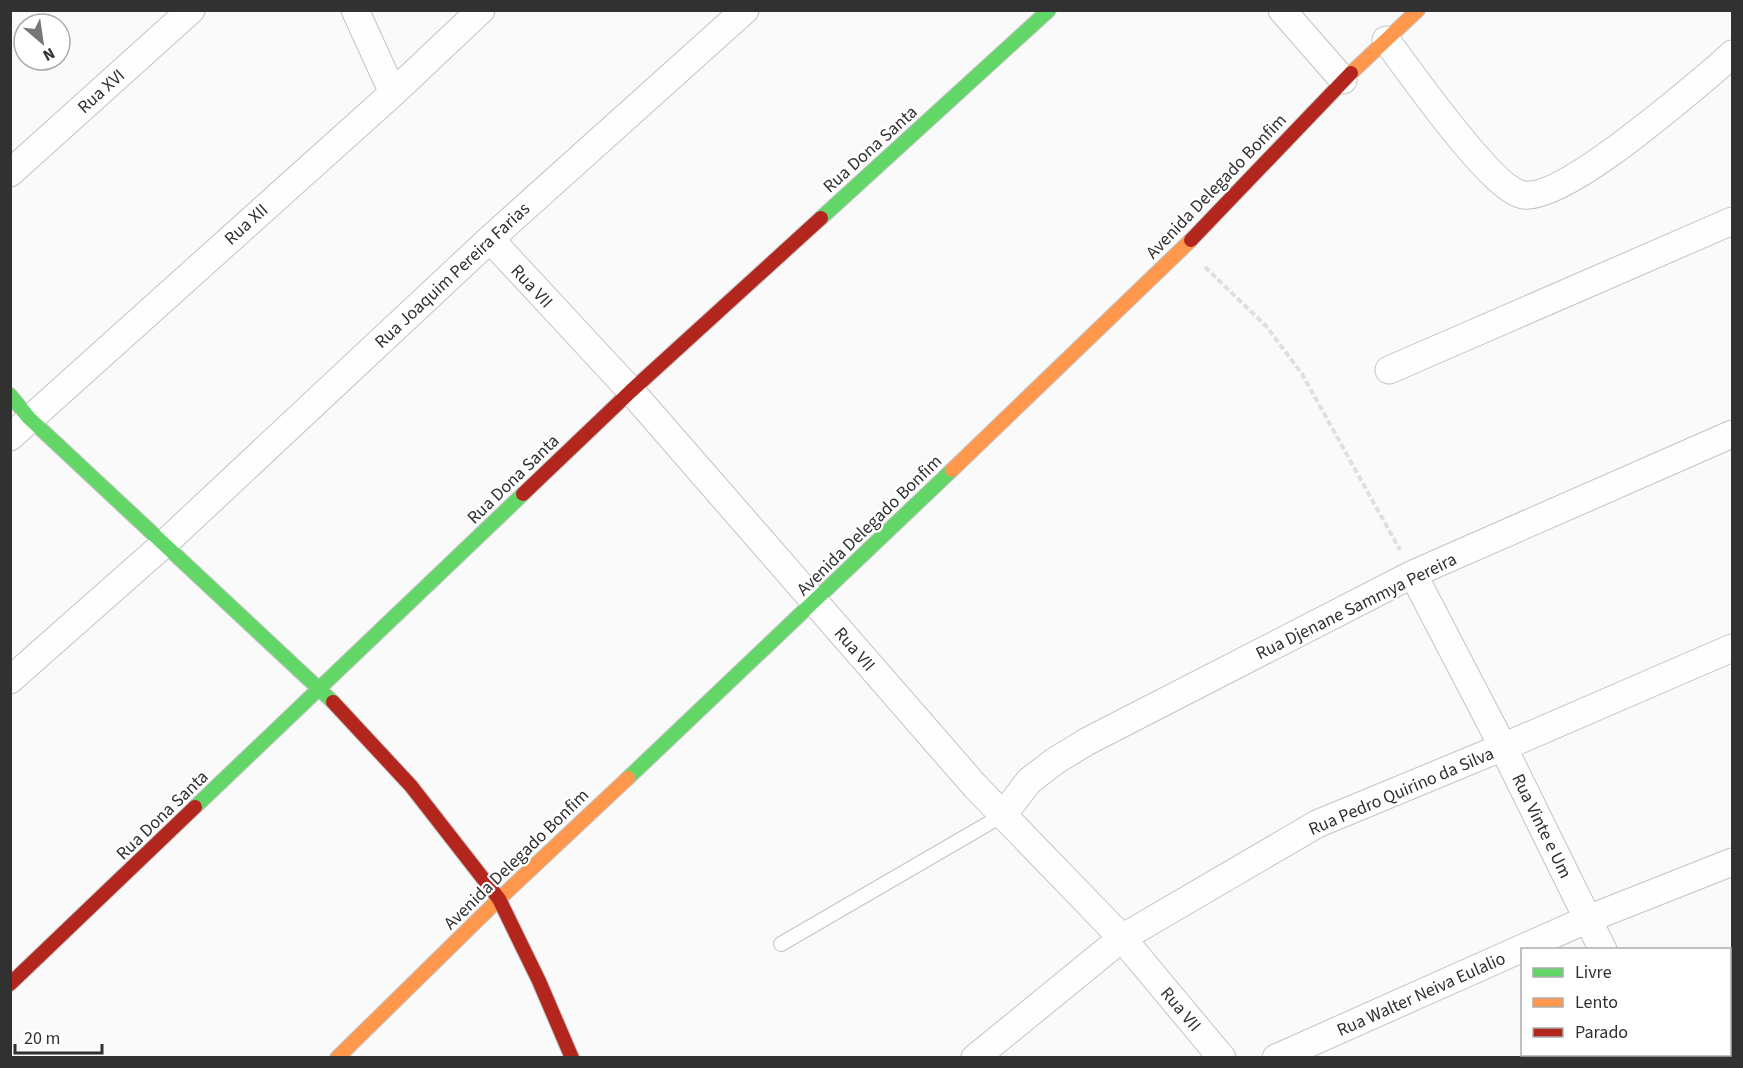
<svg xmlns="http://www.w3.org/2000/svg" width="1743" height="1068" viewBox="0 0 1743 1068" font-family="'Source Sans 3',sans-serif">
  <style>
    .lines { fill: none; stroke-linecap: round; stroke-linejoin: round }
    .lane-casing { stroke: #c4c4c5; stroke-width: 16 }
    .street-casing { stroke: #c4c4c5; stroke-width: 29 }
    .fast-casing { stroke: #c4c4c5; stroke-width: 16 }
    .slow-casing { stroke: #c4c4c5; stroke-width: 16 }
    .jam-casing { stroke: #c4c4c5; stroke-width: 16 }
    .path { stroke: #e0dfe0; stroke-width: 4; stroke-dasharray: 6 3; stroke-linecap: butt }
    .lane { stroke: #fefefe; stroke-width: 14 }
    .street { stroke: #fefefe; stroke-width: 27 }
    .fast { stroke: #63d668; stroke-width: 14 }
    .slow { stroke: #ff974d; stroke-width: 14 }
    .jam { stroke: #b3261e; stroke-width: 14 }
    .labels { text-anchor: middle; stroke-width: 4.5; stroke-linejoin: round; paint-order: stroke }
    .street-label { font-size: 18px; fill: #323132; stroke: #fff }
  </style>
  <rect width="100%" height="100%" fill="#fafafb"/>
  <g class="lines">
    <defs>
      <path id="lane" d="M 781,944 L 1003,815"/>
      <path id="street" d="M 355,10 L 393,93
        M 1282,10 L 1343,80
        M 1386,40 C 1409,70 1492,191 1524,195 C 1565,200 1683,96 1717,68 L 1732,54
        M 10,173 L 191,10
        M 490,239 L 631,391 L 975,786 L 1122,938 L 1222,1058
        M 1389,370 L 1732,221
        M 10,437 L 393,93 L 481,10
        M 1413,574 L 1503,747 L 1603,950
        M 10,680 L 164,544 L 490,239 L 745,10
        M 1003,815 L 1029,781 L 1055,761 L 1086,742 L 1413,574 L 1732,434
        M 1655,1054 L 1657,1058
        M 975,1058 L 1122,938 L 1317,824 L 1503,747 L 1732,648
        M 1276,1058 L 1588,919 L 1732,862"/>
      <path id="fast" d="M 821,218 L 1049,10
        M 10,395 L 29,418 L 333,702
        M 628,778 L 952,470
        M 195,807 L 523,494"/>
      <path id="slow" d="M 1351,73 L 1418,10
        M 952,470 L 1191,240
        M 337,1058 L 499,899 L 628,778"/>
      <path id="jam" d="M 1191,240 L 1351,73
        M 523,494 L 631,391 L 821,218
        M 333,702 L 411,786 L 499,899 L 539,981 L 572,1058
        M 10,984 L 195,807"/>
    </defs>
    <!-- lane casing -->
    <use href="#lane" class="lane-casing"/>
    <!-- street casing -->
    <use href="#street" class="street-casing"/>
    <!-- fast casing -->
    <use href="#fast" class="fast-casing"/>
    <!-- slow casing -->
    <use href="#slow" class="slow-casing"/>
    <!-- jam casing -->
    <use href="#jam" class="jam-casing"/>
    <!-- path -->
    <path class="path" d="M 1205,267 L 1266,326 L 1302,374 L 1400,550"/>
    <!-- lane -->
    <use href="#lane" class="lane"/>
    <!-- street -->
    <use href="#street" class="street"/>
    <!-- fast -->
    <use href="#fast" class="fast"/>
    <!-- slow -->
    <use href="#slow" class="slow"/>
    <!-- jam -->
    <use href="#jam" class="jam"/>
  </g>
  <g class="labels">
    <!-- street labels -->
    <g class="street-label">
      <text transform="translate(101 91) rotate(-42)" y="6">Rua XVI</text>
      <text transform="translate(870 149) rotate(-42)" y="6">Rua Dona Santa</text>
      <text transform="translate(1216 186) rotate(-46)" y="6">Avenida Delegado Bonfim</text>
      <text transform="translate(246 224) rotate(-42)" y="6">Rua XII</text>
      <text transform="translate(452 275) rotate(-43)" y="6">Rua Joaquim Pereira Farias</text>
      <text transform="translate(532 286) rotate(47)" y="6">Rua VII</text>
      <text transform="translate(513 479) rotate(-44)" y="6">Rua Dona Santa</text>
      <text transform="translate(869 525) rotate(-44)" y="6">Avenida Delegado Bonfim</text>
      <text transform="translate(1356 606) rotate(-26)" y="6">Rua Djenane Sammya Pereira</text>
      <text transform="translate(855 649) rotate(49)" y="6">Rua VII</text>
      <text transform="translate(1401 791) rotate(-23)" y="6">Rua Pedro Quirino da Silva</text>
      <text transform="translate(162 815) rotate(-44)" y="6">Rua Dona Santa</text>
      <text transform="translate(1542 826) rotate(64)" y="6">Rua Vinte e Um</text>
      <text transform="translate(516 859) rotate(-44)" y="6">Avenida Delegado Bonfim</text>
      <text transform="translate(1421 994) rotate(-24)" y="6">Rua Walter Neiva Eulalio</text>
      <text transform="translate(1181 1009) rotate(50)" y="6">Rua VII</text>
    </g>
  </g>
  <!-- border -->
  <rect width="1743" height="1068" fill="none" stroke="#323132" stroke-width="24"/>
  <!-- legend -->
  <rect x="1521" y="948" width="210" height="108" fill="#ffffff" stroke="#adadad" stroke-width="1.5"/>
  <rect x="1533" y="968" width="30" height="9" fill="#63d668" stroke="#adadad" stroke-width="1.5"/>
  <text x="1575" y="978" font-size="18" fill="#323132">Livre</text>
  <rect x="1533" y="998" width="30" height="9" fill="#ff974d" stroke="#adadad" stroke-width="1.5"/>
  <text x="1575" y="1008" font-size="18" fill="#323132">Lento</text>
  <rect x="1533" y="1028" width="30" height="9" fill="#b3261e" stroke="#adadad" stroke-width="1.5"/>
  <text x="1575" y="1038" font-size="18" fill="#323132">Parado</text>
  <!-- north arrow -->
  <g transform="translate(42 42) rotate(151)"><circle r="28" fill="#ffffff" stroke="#adadad" stroke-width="1.5"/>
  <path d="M0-4.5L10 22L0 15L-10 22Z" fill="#787778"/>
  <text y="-9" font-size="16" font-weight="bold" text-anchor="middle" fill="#323132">N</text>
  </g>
  <!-- scale -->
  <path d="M15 1044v9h87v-9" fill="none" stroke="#323132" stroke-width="3"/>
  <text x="24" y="1044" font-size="18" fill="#323132" stroke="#ffffff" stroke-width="4.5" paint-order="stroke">20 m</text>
</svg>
